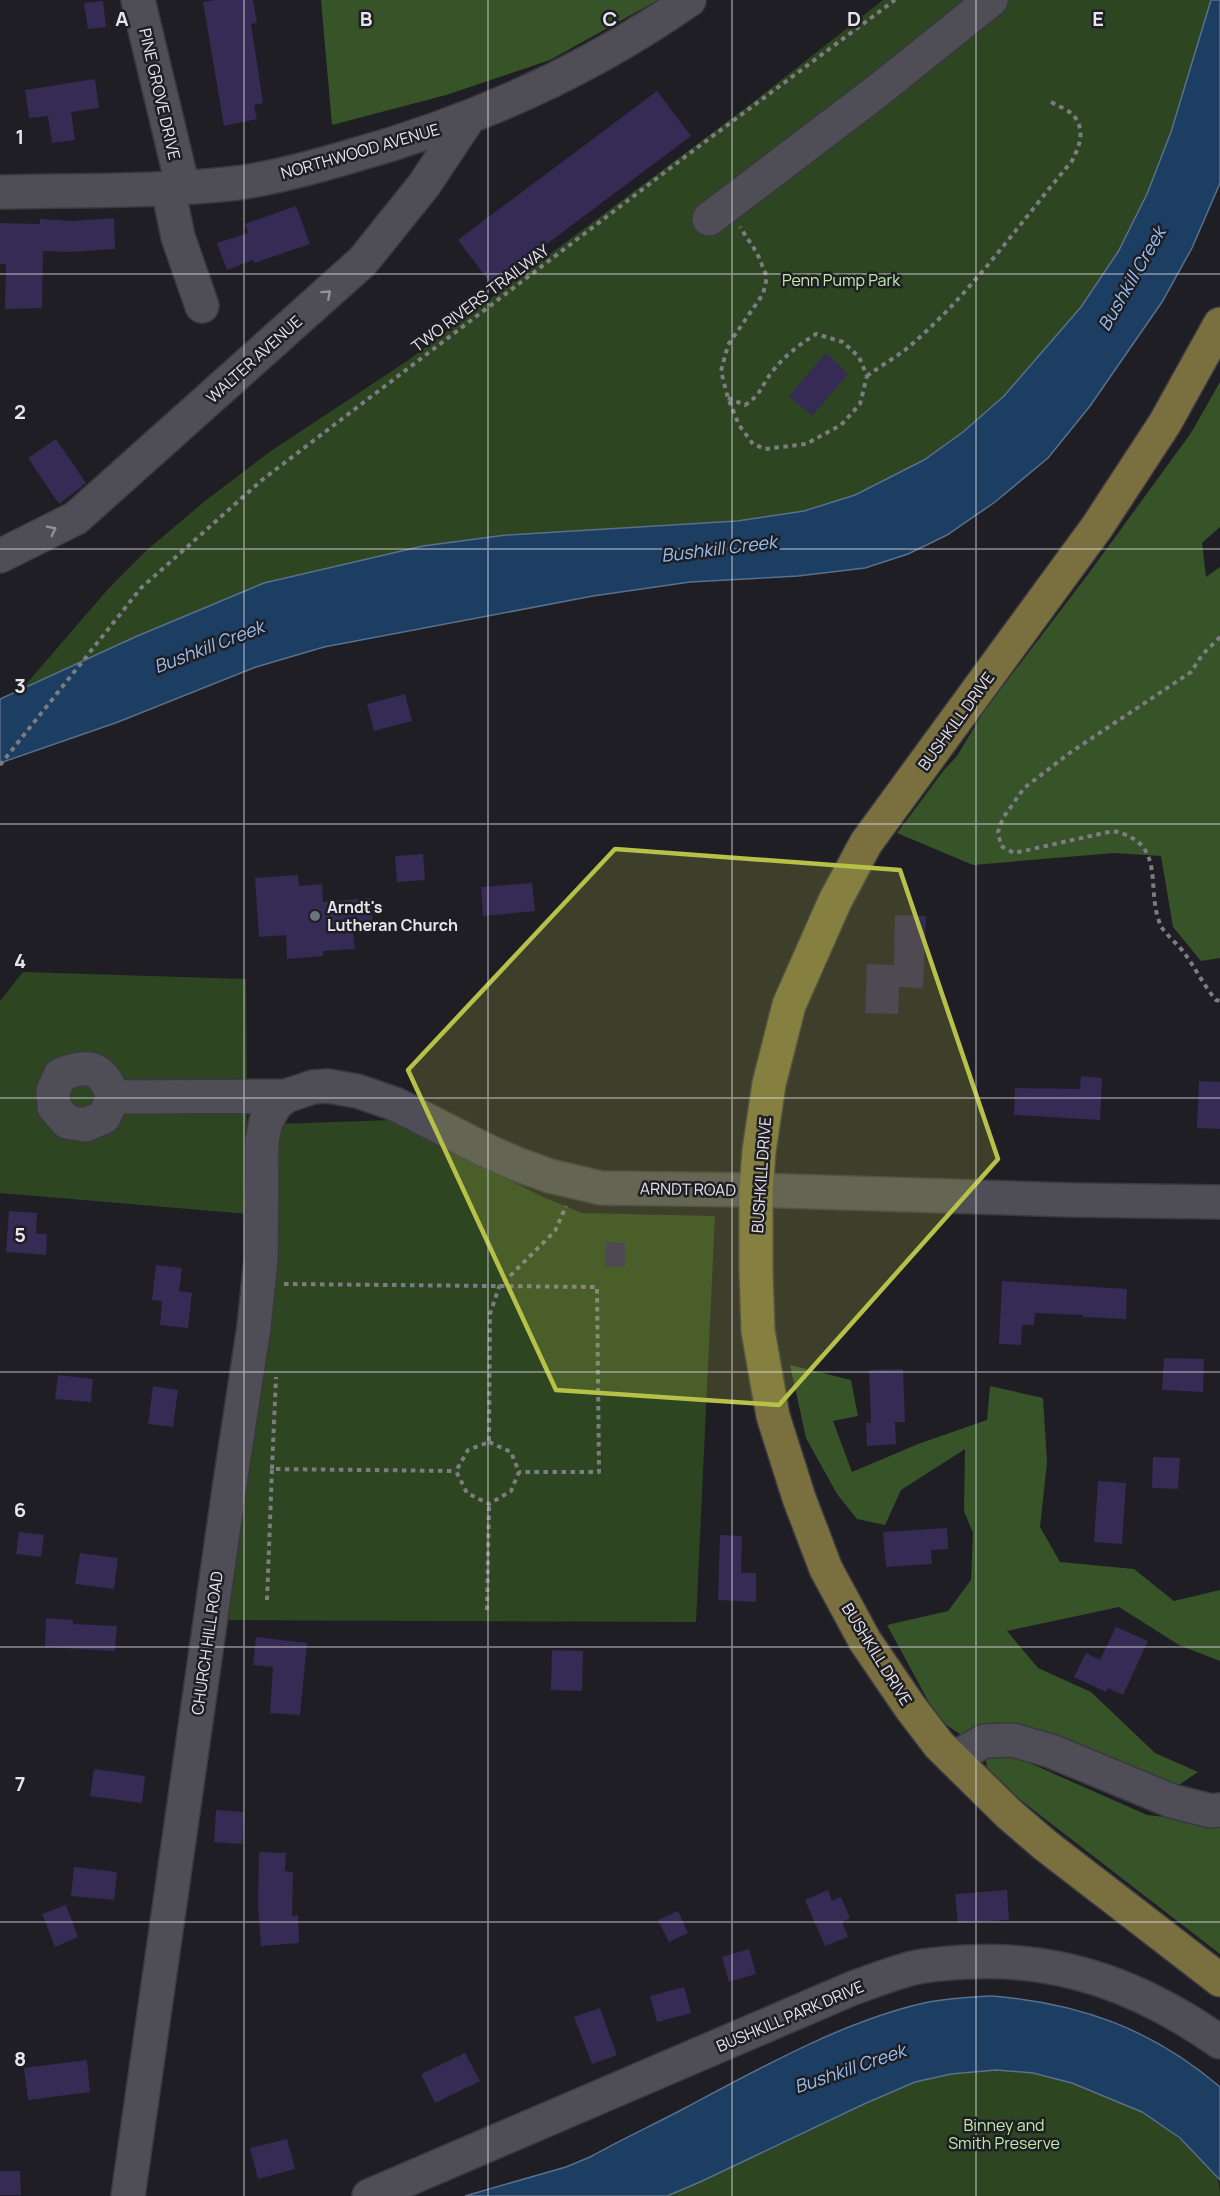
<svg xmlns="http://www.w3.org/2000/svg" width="1220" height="2196" viewBox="0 0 1220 2196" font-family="Manrope,sans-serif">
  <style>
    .green { fill: #2e4521 }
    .forest { fill: #375328 }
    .water { fill: #1c3e62; stroke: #59708b; stroke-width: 1.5 }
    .building { fill: #352b55 }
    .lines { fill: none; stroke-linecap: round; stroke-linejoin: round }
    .minor-casing { stroke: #3a393f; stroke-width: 36 }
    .major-casing { stroke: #3a393f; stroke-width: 36 }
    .path { stroke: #7d7c82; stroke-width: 4; stroke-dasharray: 4.5 4.5; stroke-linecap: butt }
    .minor { stroke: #4f4e56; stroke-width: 33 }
    .major { stroke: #7a703f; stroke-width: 33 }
    .oneway { stroke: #939299 }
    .marked { fill: #b7c148; fill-opacity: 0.2; stroke: #b7c148; stroke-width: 4.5; stroke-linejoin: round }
    .grid { fill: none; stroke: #e7e6eb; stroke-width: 1.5; stroke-opacity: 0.55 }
    .worship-dot { fill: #6b7280; stroke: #1f1e25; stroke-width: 2 }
    .labels { text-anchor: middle; stroke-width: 5; stroke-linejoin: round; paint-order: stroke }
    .street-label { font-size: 16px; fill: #e7e6eb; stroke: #1f1e25 }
    .park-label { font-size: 16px; fill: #bfeda7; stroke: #1f1e25 }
    .poi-label { font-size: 16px; font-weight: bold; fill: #e7e6eb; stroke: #1f1e25; text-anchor: start }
    .water-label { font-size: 18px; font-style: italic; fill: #97c2f3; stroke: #1f1e25 }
    .grid-label { font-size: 20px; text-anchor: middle; font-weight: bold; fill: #e7e6eb; stroke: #1f1e25; stroke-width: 5; stroke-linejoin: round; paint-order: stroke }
  </style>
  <rect width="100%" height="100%" fill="#1f1e25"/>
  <!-- green -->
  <path class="green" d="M 883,0 L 1211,0 L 1171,132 L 1147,194 L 1118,252 L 1081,307 L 1004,396 L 963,432 L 924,460 L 855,495 L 804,511 L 737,521 L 506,535 L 423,546 L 264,583 L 135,637 L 21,690 L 109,588 L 147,550 L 205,501 L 268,453 L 407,361 L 748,106 Z
    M 23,972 L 246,979 L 248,1214 L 0,1193 L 0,1001 Z
    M 392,1120 L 543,1197 L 582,1213 L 715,1216 L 696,1622 L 221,1620 L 277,1124 Z
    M 996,2070 C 1008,2071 1021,2071 1033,2073 C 1091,2083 1151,2110 1193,2151 C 1210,2168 1220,2171 1220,2196 L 667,2196 L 700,2182 L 864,2104 L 915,2082 L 951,2074 Z"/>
  <!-- forest -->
  <path class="forest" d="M 321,0 L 658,0 L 550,60 L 446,95 L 332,125 Z
    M 1220,382 L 1220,527 L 1202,543 L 1206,577 L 1220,567 L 1220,958 L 1201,961 L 1173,927 L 1161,856 L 1114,853 L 973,865 L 897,833 L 944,770 L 957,756 L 984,711 L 1086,577 L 1191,433 Z
    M 790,1365 L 851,1380 L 858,1416 L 833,1421 L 852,1472 L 918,1444 L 987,1420 L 990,1386 L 1043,1398 L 1047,1462 L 1040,1527 L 1060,1562 L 1134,1569 L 1174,1601 L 1220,1590 L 1220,1661 L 1179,1645 L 1119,1607 L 1007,1631 L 1038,1668 L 1091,1692 L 1155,1753 L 1198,1772 L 1173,1789 L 982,1730 L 961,1735 L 938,1719 L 887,1625 L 948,1611 L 971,1580 L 973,1533 L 964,1511 L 965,1449 L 901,1490 L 885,1525 L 857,1519 L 837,1494 L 806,1438 Z
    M 1014,1756 L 1147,1815 L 1220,1823 L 1220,1954 L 987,1774 L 986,1759 Z"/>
  <!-- water -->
  <path class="water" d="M 1211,0 L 1220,0 L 1220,183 L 1192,248 L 1162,302 L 1090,406 L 1048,458 L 995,502 L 947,535 L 908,554 L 865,568 L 798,576 L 690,582 L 593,596 L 324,647 L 256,667 L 118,722 L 0,763 L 0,699 L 135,637 L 264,583 L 423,546 L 506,535 L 737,521 L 804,511 L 855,495 L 924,460 L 963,432 L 1004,396 L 1081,307 L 1118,252 L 1147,194 L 1171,132 Z
    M 992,1996 C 1080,2003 1152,2029 1220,2087 L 1220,2180 L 1180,2138 L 1142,2112 L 1072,2083 L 1033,2073 L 996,2070 L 951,2074 L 915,2082 L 864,2104 L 700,2182 L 667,2196 L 465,2196 L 566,2167 L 590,2157 C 622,2139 655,2124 687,2107 C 760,2068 844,2021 924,2003 C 947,1998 970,1997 992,1996 Z"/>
  <!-- building -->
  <path class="building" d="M 215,0 L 253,0 L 257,23 L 251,24 L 263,103 L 254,105 L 257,119 L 224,126 L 203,2 Z
    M 103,1 L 106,27 L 88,29 L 84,3 Z
    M 95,79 L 99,108 L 71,112 L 75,140 L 52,143 L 48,116 L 29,118 L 25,90 Z
    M 657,91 L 691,136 L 492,285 L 458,240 Z
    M 296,206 L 310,244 L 254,263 L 253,260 L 227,270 L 217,243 L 248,233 L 245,224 Z
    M 114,218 L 115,249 L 69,252 L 43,251 L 42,308 L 5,309 L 6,264 L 0,264 L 0,223 L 40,224 L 40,219 L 73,221 Z
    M 826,353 L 848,374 L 812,416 L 789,396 Z
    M 56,439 L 86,483 L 59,504 L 28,458 Z
    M 405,694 L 412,721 L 374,731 L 367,704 Z
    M 423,854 L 425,880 L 397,882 L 395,856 Z
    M 298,875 L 299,886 L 322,884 L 323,902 L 371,898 L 373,930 L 353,931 L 355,949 L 323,951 L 323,956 L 287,959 L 286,935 L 259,937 L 255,878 Z
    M 532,883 L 535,911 L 483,916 L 481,887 Z
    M 895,915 L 926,916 L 923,988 L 899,987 L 898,1014 L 865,1013 L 867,964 L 894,965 Z
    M 1081,1076 L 1102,1078 L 1100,1120 L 1014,1115 L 1015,1088 L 1080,1089 Z
    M 1199,1081 L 1220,1082 L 1220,1129 L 1197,1128 Z
    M 9,1211 L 37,1213 L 36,1234 L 47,1234 L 46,1255 L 6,1252 Z
    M 606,1242 L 625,1243 L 625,1267 L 605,1267 Z
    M 156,1265 L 182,1268 L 179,1291 L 192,1293 L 188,1328 L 160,1325 L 162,1301 L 152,1300 Z
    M 1002,1281 L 1127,1289 L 1126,1319 L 1083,1317 L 1083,1315 L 1035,1313 L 1034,1325 L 1022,1325 L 1021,1345 L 999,1344 Z
    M 1164,1358 L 1204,1359 L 1203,1392 L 1162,1390 Z
    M 903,1369 L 905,1422 L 895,1422 L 896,1444 L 867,1446 L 866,1423 L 871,1423 L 869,1370 Z
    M 58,1375 L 93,1379 L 91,1402 L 55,1399 Z
    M 153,1386 L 178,1390 L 173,1427 L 148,1424 Z
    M 1153,1457 L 1180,1458 L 1178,1489 L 1152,1488 Z
    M 1098,1481 L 1126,1483 L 1122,1544 L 1094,1542 Z
    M 947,1528 L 948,1549 L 931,1550 L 932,1564 L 886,1567 L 883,1532 Z
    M 19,1532 L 44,1535 L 41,1557 L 16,1554 Z
    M 720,1535 L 742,1536 L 741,1573 L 756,1573 L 756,1602 L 718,1600 Z
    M 80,1553 L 118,1558 L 114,1589 L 75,1584 Z
    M 46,1618 L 73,1620 L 73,1624 L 117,1626 L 115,1651 L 45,1647 Z
    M 1116,1627 L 1148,1641 L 1123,1695 L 1108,1688 L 1106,1692 L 1074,1677 L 1086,1653 L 1100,1660 Z
    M 256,1637 L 307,1643 L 300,1715 L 270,1713 L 273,1667 L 253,1665 Z
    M 552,1650 L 583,1651 L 582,1691 L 551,1690 Z
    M 94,1769 L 145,1776 L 142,1803 L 90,1796 Z
    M 216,1810 L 244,1812 L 242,1844 L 214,1842 Z
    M 259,1852 L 286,1853 L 285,1871 L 293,1872 L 292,1916 L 298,1915 L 299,1943 L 261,1946 L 258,1905 Z
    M 74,1867 L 117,1872 L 114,1900 L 71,1896 Z
    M 828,1890 L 832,1901 L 841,1897 L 850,1918 L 842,1922 L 848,1937 L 825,1946 L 805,1900 Z
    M 1007,1890 L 1009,1920 L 958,1923 L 955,1894 Z
    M 66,1905 L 78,1937 L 55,1947 L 42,1914 Z
    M 678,1911 L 688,1933 L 669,1942 L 658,1920 Z
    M 749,1949 L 756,1974 L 729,1982 L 722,1957 Z
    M 684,1987 L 691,2013 L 657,2022 L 650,1996 Z
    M 600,2008 L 617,2055 L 592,2064 L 574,2017 Z
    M 465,2053 L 480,2081 L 435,2103 L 421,2074 Z
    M 87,2060 L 90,2092 L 28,2100 L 24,2068 Z
    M 287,2139 L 295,2169 L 258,2179 L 250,2148 Z
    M 0,2171 L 20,2171 L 21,2195 L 0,2195 Z"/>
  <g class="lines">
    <defs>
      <path id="minor" d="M 138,0 L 183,188
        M 168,188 L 178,237 L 202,306
        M 0,192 C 79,190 158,192 237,183 C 274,178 311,168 348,157 C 471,123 583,74 689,0
        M 709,219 L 880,89 L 991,0
        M 0,556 L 76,518 L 363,261 L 424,185 L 468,119
        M 113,1097 L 104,1117 L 85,1125 L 67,1122 L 54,1107 L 53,1091 L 60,1075 C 89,1063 103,1067 113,1097 L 286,1096
        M 953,1759 L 984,1741 L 1013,1740 L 1051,1751 L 1172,1801 L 1211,1811 L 1220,1810
        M 128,2196 L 230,1483 L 254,1327 L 261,1259 L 262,1141 L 266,1121 L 276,1104 L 286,1096 L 313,1087 L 328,1086 L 357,1091 L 395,1104 L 487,1151 L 519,1165 L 550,1176 L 601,1188 L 756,1190 L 1071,1200 L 1220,1202
        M 369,2196 L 853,1988 C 873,1981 893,1973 913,1968 C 931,1964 950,1963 968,1962 C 1063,1957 1143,1988 1220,2042"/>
      <path id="major" d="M 1220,324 L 1165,423 L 1097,527 L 866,843 L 835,901 L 789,1005 L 769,1084 L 759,1151 L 756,1190 L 756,1270 L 758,1331 L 773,1416 L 799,1498 L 826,1569 L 865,1641 L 910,1707 L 939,1745 L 1009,1814 L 1045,1845 L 1220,1980"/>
    </defs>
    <!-- minor casing -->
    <use href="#minor" class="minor-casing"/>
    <!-- major casing -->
    <use href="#major" class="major-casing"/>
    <!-- path -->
    <path class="path" d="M 867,376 C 879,367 893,359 905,350 C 969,297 1018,225 1072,161 C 1079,147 1086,131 1074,116 C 1069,110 1056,105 1049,101
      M 728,398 L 745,405 C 763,393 760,387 772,372 C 784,356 799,345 816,334 L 843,342 L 859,357 L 867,376 L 860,404 L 841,425 L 806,444 L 765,449 L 753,444 L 739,425 L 728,398 L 721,371 L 728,345 L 763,294 L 767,277 L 757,253 L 740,227
      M 1220,637 L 1202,655 L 1191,672 L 1071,752 L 1024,788 L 1003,818 L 998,832 L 1001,846 L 1014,853 L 1113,831 C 1169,843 1144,889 1161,926 C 1165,934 1179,945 1185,954 C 1196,969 1204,986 1216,1000 L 1220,1001
      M 0,765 L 141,588 L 262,480 L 694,150 L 895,0
      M 284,1284 L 597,1287 L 599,1472 L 519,1472
      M 489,1442 L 511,1452 L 519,1472 L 511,1491 L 489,1504 L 467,1493 L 456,1471 L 468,1450 L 489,1442 L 490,1314 L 499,1287 L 555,1231 L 566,1206
      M 272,1469 L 276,1377
      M 267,1600 L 272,1469 L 456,1471
      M 487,1610 L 489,1504"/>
    <!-- minor -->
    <use href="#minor" class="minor"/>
    <!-- major -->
    <use href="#major" class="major"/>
  </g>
  <!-- one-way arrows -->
  <defs><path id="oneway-chevron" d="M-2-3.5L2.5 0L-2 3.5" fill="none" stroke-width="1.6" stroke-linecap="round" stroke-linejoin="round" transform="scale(1.5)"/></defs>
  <g class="oneway">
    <use href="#oneway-chevron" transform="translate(327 294) rotate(-42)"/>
    <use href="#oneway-chevron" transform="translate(52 530) rotate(-27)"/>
  </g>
  <!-- marked area -->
  <path class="marked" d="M 615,849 L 900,870 L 998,1159 L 779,1405 L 556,1390 L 408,1070 Z"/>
  <!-- grid -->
  <path class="grid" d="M 244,0 L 244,2196M 488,0 L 488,2196M 732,0 L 732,2196M 976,0 L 976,2196M 0,274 L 1220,274M 0,549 L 1220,549M 0,824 L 1220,824M 0,1098 L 1220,1098M 0,1372 L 1220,1372M 0,1647 L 1220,1647M 0,1922 L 1220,1922"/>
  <!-- markers -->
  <circle class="worship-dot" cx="315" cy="916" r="6"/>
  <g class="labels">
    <!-- street labels -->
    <g class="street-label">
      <text transform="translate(160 94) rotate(77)" y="6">PINE GROVE DRIVE</text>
      <text transform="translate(360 151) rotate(-16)" y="6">NORTHWOOD AVENUE</text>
      <text transform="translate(480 298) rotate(-37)" y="6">TWO RIVERS TRAILWAY</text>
      <text transform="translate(254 359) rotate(-42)" y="6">WALTER AVENUE</text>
      <text transform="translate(956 721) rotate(-54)" y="6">BUSHKILL DRIVE</text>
      <text transform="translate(761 1175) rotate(-86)" y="6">BUSHKILL DRIVE</text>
      <text transform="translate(688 1189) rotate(1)" y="6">ARNDT ROAD</text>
      <text transform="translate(207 1643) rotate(-82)" y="6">CHURCH HILL ROAD</text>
      <text transform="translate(877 1654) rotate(58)" y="6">BUSHKILL DRIVE</text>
      <text transform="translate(790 2016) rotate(-23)" y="6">BUSHKILL PARK DRIVE</text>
    </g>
    <!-- park labels -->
    <g class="park-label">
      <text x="841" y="286">Penn Pump Park</text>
      <text x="1004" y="2131">Binney and<tspan x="1004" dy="18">Smith Preserve</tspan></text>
    </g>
    <!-- poi labels -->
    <g class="poi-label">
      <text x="327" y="913">Arndt's<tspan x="327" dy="18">Lutheran Church</tspan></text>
    </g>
    <!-- water labels -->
    <g class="water-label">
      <text transform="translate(1132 279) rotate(-60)" y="6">Bushkill Creek</text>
      <text transform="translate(719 549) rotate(-7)" y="6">Bushkill Creek</text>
      <text transform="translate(209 647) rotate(-21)" y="6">Bushkill Creek</text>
      <text transform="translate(850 2069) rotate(-19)" y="6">Bushkill Creek</text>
    </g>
  </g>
  <g class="grid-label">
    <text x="122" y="26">A</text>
    <text x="366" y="26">B</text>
    <text x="610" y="26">C</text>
    <text x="854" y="26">D</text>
    <text x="1098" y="26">E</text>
    <text x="20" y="144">1</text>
    <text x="20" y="419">2</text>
    <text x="20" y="693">3</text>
    <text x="20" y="968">4</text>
    <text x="20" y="1242">5</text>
    <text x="20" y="1517">6</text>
    <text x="20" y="1791">7</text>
    <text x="20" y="2066">8</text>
  </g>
</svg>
